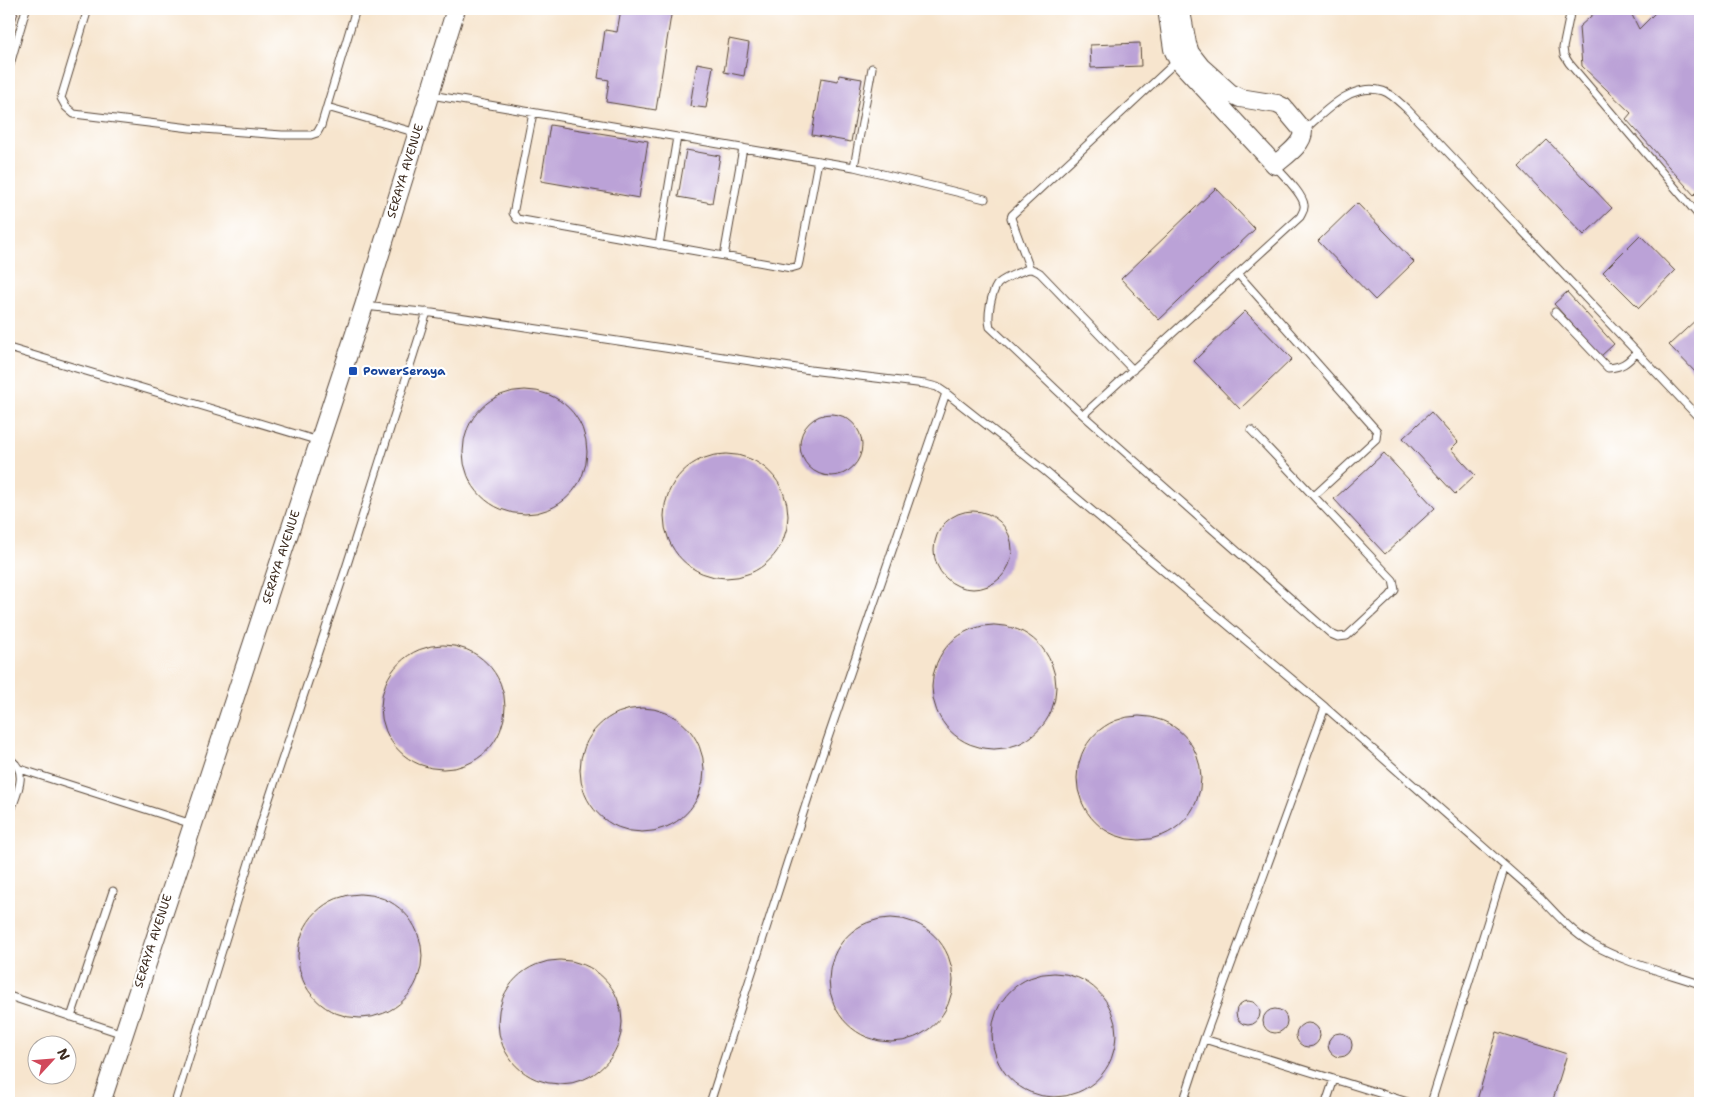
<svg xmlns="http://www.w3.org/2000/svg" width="1709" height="1112" viewBox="0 0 1709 1112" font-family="'Shantell Sans',sans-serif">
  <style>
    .building { fill: #bba2d7 }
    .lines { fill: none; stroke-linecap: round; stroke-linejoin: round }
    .service-casing { stroke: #574638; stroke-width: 9 }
    .tertiary-casing { stroke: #574638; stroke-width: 20 }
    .service { stroke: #fff; stroke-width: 7 }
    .tertiary { stroke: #fff; stroke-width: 18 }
    .transit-dot { fill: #1a4fb4; stroke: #fff; stroke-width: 2 }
    .labels { text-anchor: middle; stroke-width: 4.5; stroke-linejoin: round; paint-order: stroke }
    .street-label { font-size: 12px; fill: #3b2a1e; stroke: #fff }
    .transit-label { font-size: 12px; font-weight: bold; fill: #164399; stroke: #fff; text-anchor: start }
  </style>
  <rect width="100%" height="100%" fill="#fff"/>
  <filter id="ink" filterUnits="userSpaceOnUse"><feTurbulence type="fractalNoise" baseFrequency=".02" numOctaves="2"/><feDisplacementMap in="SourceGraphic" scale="10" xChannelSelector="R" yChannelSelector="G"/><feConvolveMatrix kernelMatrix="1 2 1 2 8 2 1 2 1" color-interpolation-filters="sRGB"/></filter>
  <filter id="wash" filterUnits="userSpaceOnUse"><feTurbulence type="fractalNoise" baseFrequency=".0096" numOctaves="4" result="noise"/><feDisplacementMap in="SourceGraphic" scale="20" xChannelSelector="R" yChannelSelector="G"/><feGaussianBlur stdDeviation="1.12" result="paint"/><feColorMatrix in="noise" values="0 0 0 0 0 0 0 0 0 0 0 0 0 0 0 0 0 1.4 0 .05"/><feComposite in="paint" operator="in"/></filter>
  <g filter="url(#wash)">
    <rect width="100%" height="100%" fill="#f7e5ce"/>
    <g id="blocks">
      <!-- building -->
      <path class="building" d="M 621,9 L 672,9 L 656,110 L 606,102 L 609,80 L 598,78 L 605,30 L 617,32 Z
        M 1599,9 L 1629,9 L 1639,29 L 1659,9 L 1700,9 L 1700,189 L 1694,195 L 1626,119 L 1631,113 L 1582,66 L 1579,27 Z
        M 9,10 L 18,13 L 9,39 Z
        M 729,39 L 749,43 L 744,76 L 724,72 Z
        M 1140,43 L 1141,66 L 1091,68 L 1090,45 Z
        M 697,63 L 713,66 L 706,108 L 690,106 Z
        M 839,75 L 862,79 L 851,142 L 812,135 L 821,78 L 838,81 Z
        M 550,125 L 648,141 L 639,198 L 541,181 Z
        M 1547,140 L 1612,208 L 1584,235 L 1519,167 Z
        M 686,150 L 720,156 L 712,203 L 678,197 Z
        M 1216,188 L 1255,229 L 1159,320 L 1121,279 Z
        M 1357,203 L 1414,262 L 1375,300 L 1318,241 Z
        M 1640,235 L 1675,271 L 1639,308 L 1603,272 Z
        M 1567,292 L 1614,344 L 1601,356 L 1554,304 Z
        M 1245,311 L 1292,359 L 1240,409 L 1194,361 Z
        M 1700,316 L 1700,377 L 1669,345 Z
        M463 452a62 62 0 1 1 124 0a62 62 0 1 1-124 0Z
        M 1431,412 L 1458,442 L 1451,449 L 1475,475 L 1455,494 L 1403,438 Z
        M800 445a31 31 0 1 1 62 0a31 31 0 1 1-62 0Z
        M 1384,453 L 1435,508 L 1385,554 L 1334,499 Z
        M664 516a62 62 0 1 1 124 0a62 62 0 1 1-124 0Z
        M934 550a39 39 0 1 1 78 0a39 39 0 1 1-78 0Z
        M932 687a62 62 0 1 1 124 0a62 62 0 1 1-124 0Z
        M381 707a62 62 0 1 1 124 0a62 62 0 1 1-124 0Z
        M580 770a62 62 0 1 1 124 0a62 62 0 1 1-124 0Z
        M1077 778a62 62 0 1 1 124 0a62 62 0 1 1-124 0Z
        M298 956a62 62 0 1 1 124 0a62 62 0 1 1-124 0Z
        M829 980a62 62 0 1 1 124 0a62 62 0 1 1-124 0Z
        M498 1022a62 62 0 1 1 124 0a62 62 0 1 1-124 0Z
        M992 1035a62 62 0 1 1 124 0a62 62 0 1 1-124 0Z
        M1236 1013a12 12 0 1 1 24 0a12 12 0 1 1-24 0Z
        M1263 1021a12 12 0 1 1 24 0a12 12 0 1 1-24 0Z
        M1296 1035a12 12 0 1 1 24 0a12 12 0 1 1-24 0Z
        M 1497,1032 L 1567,1054 L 1552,1103 L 1488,1103 L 1477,1100 Z
        M1328 1045a12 12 0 1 1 24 0a12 12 0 1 1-24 0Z"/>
    </g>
  </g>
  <g filter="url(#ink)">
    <use href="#blocks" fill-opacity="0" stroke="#574638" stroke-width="1"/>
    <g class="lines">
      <defs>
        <path id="service" d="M 88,9 L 61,98 L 66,107 L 74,114 L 190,128 L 282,135 L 311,135 L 317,133 L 321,126 L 356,9
          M 1571,9 L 1563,48 L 1564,55 L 1569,63 L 1700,217
          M 9,68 L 26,9
          M 431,95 L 854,167 L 985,199
          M 327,107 L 417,133
          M 533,113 L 514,209 L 513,213 L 517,219 L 791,268 L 798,266 L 799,262 L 818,161
          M 1304,130 C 1326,111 1351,82 1383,91 C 1392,94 1401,104 1408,110 L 1700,419
          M 854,167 L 872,68
          M 659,245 L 677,137
          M 724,256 L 743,148
          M 1030,269 L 1011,218 L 1012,215 L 1178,60
          M 1238,274 L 1377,431 L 1376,439 L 1314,496
          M 364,306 L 432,313 L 810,370 L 925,384 L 937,387 L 946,393 L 1046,472 L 1325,707 L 1540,897 C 1556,914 1572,932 1592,944 C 1625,963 1664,972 1700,984
          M 1555,312 L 1608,368 C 1622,367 1627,363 1636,353
          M 9,348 L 319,441
          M 1133,370 L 1040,273 C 1037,271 1033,269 1029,269 C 1023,270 1000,280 997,285 C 991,294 987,316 990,327 L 1083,415 L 1331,634 L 1338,637 L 1347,636 L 1390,596 L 1395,590 L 1393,580 L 1251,430
          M 1083,415 L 1300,217 C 1302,213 1305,210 1304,205 C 1303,194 1283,175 1275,166
          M 9,759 C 31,771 15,797 9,816
          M 20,769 L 192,824
          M 9,996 L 123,1034
          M 71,1017 L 113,891
          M 1204,1039 L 1411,1103
          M 175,1103 L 263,817 L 345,571 L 427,312
          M 710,1103 L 817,770 L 946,393
          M 1183,1103 L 1204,1039 L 1325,707
          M 1326,1103 L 1334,1079
          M 1431,1103 L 1505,866"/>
        <path id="tertiary" d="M 1167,9 L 1173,49 L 1178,60 L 1275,165 C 1285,156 1303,145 1303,131 L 1283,107 L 1277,104 L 1240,98 L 1230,93 L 1201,67 L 1190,53 L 1187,44 L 1182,17 L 1182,9
          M 101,1103 L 364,306 L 456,9"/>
      </defs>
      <!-- service casing -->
      <use href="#service" class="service-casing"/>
      <!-- tertiary casing -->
      <use href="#tertiary" class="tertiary-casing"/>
      <!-- service -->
      <use href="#service" class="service"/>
      <!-- tertiary -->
      <use href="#tertiary" class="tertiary"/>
    </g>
  </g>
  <!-- markers -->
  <rect class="transit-dot" x="348" y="366" width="10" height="10" rx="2.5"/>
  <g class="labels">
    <!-- street labels -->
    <g class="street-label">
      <text transform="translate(405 171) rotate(-73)" y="4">SERAYA AVENUE</text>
      <text transform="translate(281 557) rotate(-72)" y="4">SERAYA AVENUE</text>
      <text transform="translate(153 941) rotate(-72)" y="4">SERAYA AVENUE</text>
    </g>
    <!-- transit labels -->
    <g class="transit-label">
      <text x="363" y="375">PowerSeraya</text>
    </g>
  </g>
  <!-- margin -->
  <rect width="1709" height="1112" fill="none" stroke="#fff" stroke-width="30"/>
  <!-- north arrow -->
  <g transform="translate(52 1060) rotate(64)"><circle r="24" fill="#ffffff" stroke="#b1aaa5"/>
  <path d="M0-4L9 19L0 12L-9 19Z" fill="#d1495b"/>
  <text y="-8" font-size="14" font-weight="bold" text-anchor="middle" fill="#3b2a1e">N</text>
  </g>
</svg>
